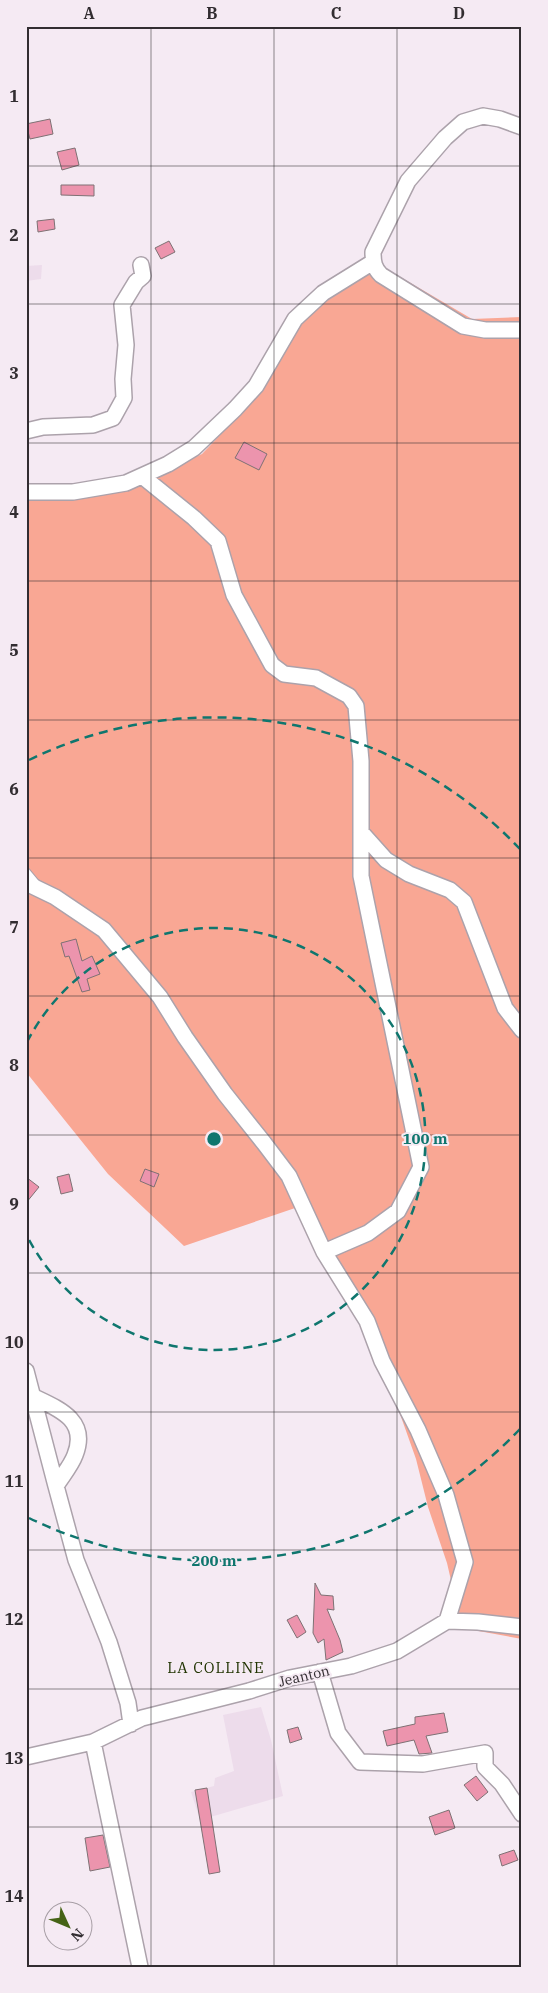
<svg xmlns="http://www.w3.org/2000/svg" width="548" height="1993" viewBox="0 0 548 1993" font-family="'IBM Plex Serif',serif">
  <style>
    .built { fill: #eddceb }
    .green { fill: #f9a794 }
    .building { fill: #ec94ad; stroke: #7e7174 }
    .lines { fill: none; stroke-linecap: round; stroke-linejoin: round }
    .lane-casing { stroke: #aca2ab; stroke-width: 10 }
    .street-casing { stroke: #aca2ab; stroke-width: 18 }
    .lane { stroke: #fff; stroke-width: 8 }
    .street { stroke: #fff; stroke-width: 15 }
    .grid { fill: none; stroke: #322d31; stroke-width: 1; stroke-opacity: 0.55 }
    .ring { fill: none; stroke: #0f766e; stroke-width: 2.5; stroke-dasharray: 9 6 }
    .labels { text-anchor: middle; stroke-width: 4; stroke-linejoin: round; paint-order: stroke }
    .street-label { font-size: 14px; fill: #322d31; stroke: #f5eaf3 }
    .neighbourhood-label { font-size: 15px; letter-spacing: 1px; fill: #203300; stroke: #f5eaf3 }
    .centre { fill: #0f766e; stroke: #f5eaf3; stroke-width: 2.5 }
    .ring-label { font-size: 15px; text-anchor: middle; font-weight: bold; fill: #0f766e; stroke: #f5eaf3; stroke-width: 4; stroke-linejoin: round; paint-order: stroke }
    .neatline { fill: none; stroke: #322d31; stroke-width: 2 }
    .grid-label { font-size: 16px; text-anchor: middle; font-weight: bold; fill: #322d31 }
  </style>
  <rect width="100%" height="100%" fill="#f5eaf3"/>
  <!-- built -->
  <path class="built" d="M 42,265 L 41,279 L 26,281 L 26,266 Z
    M 261,1707 L 271,1740 L 283,1796 L 200,1820 L 191,1792 L 214,1786 L 215,1778 L 234,1771 L 223,1715 Z"/>
  <!-- green -->
  <path class="green" d="M 380,265 L 472,319 L 522,317 L 522,1639 L 462,1628 L 447,1563 L 428,1507 L 416,1459 L 400,1414 L 368,1338 L 301,1206 L 184,1246 L 108,1174 L 26,1072 L 26,496 L 135,485 L 202,454 L 264,389 L 306,315 Z"/>
  <!-- building -->
  <path class="building" d="M 50,119 L 53,134 L 30,139 L 26,124 Z
    M 75,148 L 79,165 L 62,170 L 57,152 Z
    M 61,185 L 94,185 L 94,196 L 61,195 Z
    M 54,219 L 55,229 L 38,232 L 37,221 Z
    M 169,241 L 175,252 L 161,259 L 155,248 Z
    M 244,442 L 267,454 L 259,470 L 235,458 Z
    M 76,939 L 82,961 L 92,956 L 100,974 L 87,979 L 90,990 L 82,992 L 69,956 L 65,957 L 61,943 Z
    M 145,1169 L 159,1174 L 154,1187 L 140,1181 Z
    M 69,1174 L 73,1191 L 61,1194 L 57,1177 Z
    M 26,1177 L 39,1187 L 26,1203 Z
    M 315,1583 L 321,1595 L 333,1596 L 334,1610 L 327,1609 L 340,1640 L 343,1652 L 326,1660 L 324,1639 L 318,1643 L 313,1633 Z
    M 297,1615 L 306,1632 L 297,1638 L 287,1620 Z
    M 444,1713 L 448,1732 L 426,1736 L 432,1753 L 419,1754 L 414,1740 L 387,1746 L 383,1731 L 415,1724 L 415,1717 Z
    M 298,1727 L 302,1739 L 290,1743 L 287,1730 Z
    M 476,1776 L 488,1792 L 477,1801 L 464,1785 Z
    M 207,1788 L 220,1872 L 209,1874 L 195,1790 Z
    M 449,1810 L 455,1828 L 435,1835 L 429,1817 Z
    M 103,1835 L 110,1867 L 90,1871 L 85,1838 Z
    M 514,1850 L 518,1860 L 502,1866 L 499,1855 Z"/>
  <g class="lines">
    <defs>
      <path id="lane" d="M 26,872 L 36,884"/>
      <path id="street" d="M 522,127 L 500,119 L 483,116 L 463,122 L 445,138 L 408,181 L 373,252 C 373,262 374,268 381,275 L 463,326 L 485,330 L 522,330
        M 26,431 L 43,427 L 93,425 L 113,418 L 124,398 L 123,379 L 126,345 L 122,305 L 136,282 L 143,276 L 141,265
        M 142,476 L 194,518 L 218,541 L 234,595 L 272,665 L 284,674 L 316,678 L 349,696 L 356,706 L 361,761 L 361,876 L 421,1167 L 398,1211 L 368,1233 L 324,1252
        M 26,492 L 73,492 L 126,483 L 168,464 L 194,448 L 235,409 L 256,386 L 295,319 L 323,293 L 373,262
        M 361,832 L 386,860 L 409,874 L 450,890 L 464,902 L 505,1008 L 522,1030
        M 26,883 L 55,897 L 104,930 L 160,997 L 185,1037 L 225,1094 L 264,1143 L 289,1176 L 324,1252 L 367,1321 L 382,1361 L 418,1430 L 446,1495 L 465,1562 L 447,1621
        M 26,1371 L 56,1486
        M 26,1393 C 53,1407 90,1417 75,1455 C 71,1466 62,1476 56,1486 L 76,1560 L 109,1642 L 128,1703 L 131,1724
        M 320,1672 L 338,1733 L 360,1762 L 423,1764 L 485,1753 L 485,1767 L 502,1784 L 522,1814
        M 93,1742 L 140,1967
        M 26,1757 L 93,1742 L 142,1718 L 249,1691 L 290,1678 L 351,1666 L 397,1651 L 447,1621 L 478,1622 L 522,1627"/>
    </defs>
    <!-- lane casing -->
    <use href="#lane" class="lane-casing"/>
    <!-- street casing -->
    <use href="#street" class="street-casing"/>
    <!-- lane -->
    <use href="#lane" class="lane"/>
    <!-- street -->
    <use href="#street" class="street"/>
  </g>
  <!-- grid -->
  <path class="grid" d="M 151,26 L 151,1967M 274,26 L 274,1967M 397,26 L 397,1967M 26,166 L 522,166M 26,304 L 522,304M 26,443 L 522,443M 26,581 L 522,581M 26,720 L 522,720M 26,858 L 522,858M 26,996 L 522,996M 26,1135 L 522,1135M 26,1273 L 522,1273M 26,1412 L 522,1412M 26,1550 L 522,1550M 26,1689 L 522,1689M 26,1827 L 522,1827"/>
  <!-- distance rings -->
  <g class="ring">
    <path d="M27 1042A211 211 0 1 1 27 1236"/>
    <path d="M520 1429A422 422 0 0 1 29 1518M29 760A422 422 0 0 1 520 849"/>
  </g>
  <g class="labels">
    <!-- street labels -->
    <g class="street-label">
      <text transform="translate(304 1676) rotate(-13)" y="5">Jeanton</text>
    </g>
    <!-- neighbourhood labels -->
    <g class="neighbourhood-label">
      <text x="216" y="1673">LA COLLINE</text>
    </g>
  </g>
  <circle cx="214" cy="1139" r="8" class="centre"/>
  <g class="ring-label">
    <text x="425" y="1144">100 m</text>
    <text x="214" y="1566">200 m</text>
  </g>
  <!-- border -->
  <rect width="548" height="1993" fill="none" stroke="#f5eaf3" stroke-width="55"/>
  <!-- north arrow -->
  <g transform="translate(68 1926) rotate(134)"><circle r="24" fill="#f5eaf3" stroke="#a79ea5"/>
  <path d="M0-4L9 19L0 12L-9 19Z" fill="#456316"/>
  <text y="-8" font-size="14" font-weight="bold" text-anchor="middle" fill="#322d31">N</text>
  </g>
  <rect x="28" y="28" width="492" height="1938" class="neatline"/>
  <g class="grid-label">
    <text x="89" y="19">A</text>
    <text x="212" y="19">B</text>
    <text x="336" y="19">C</text>
    <text x="459" y="19">D</text>
    <text x="14" y="102">1</text>
    <text x="14" y="241">2</text>
    <text x="14" y="379">3</text>
    <text x="14" y="518">4</text>
    <text x="14" y="656">5</text>
    <text x="14" y="795">6</text>
    <text x="14" y="933">7</text>
    <text x="14" y="1071">8</text>
    <text x="14" y="1210">9</text>
    <text x="14" y="1348">10</text>
    <text x="14" y="1487">11</text>
    <text x="14" y="1625">12</text>
    <text x="14" y="1764">13</text>
    <text x="14" y="1902">14</text>
  </g>
</svg>
